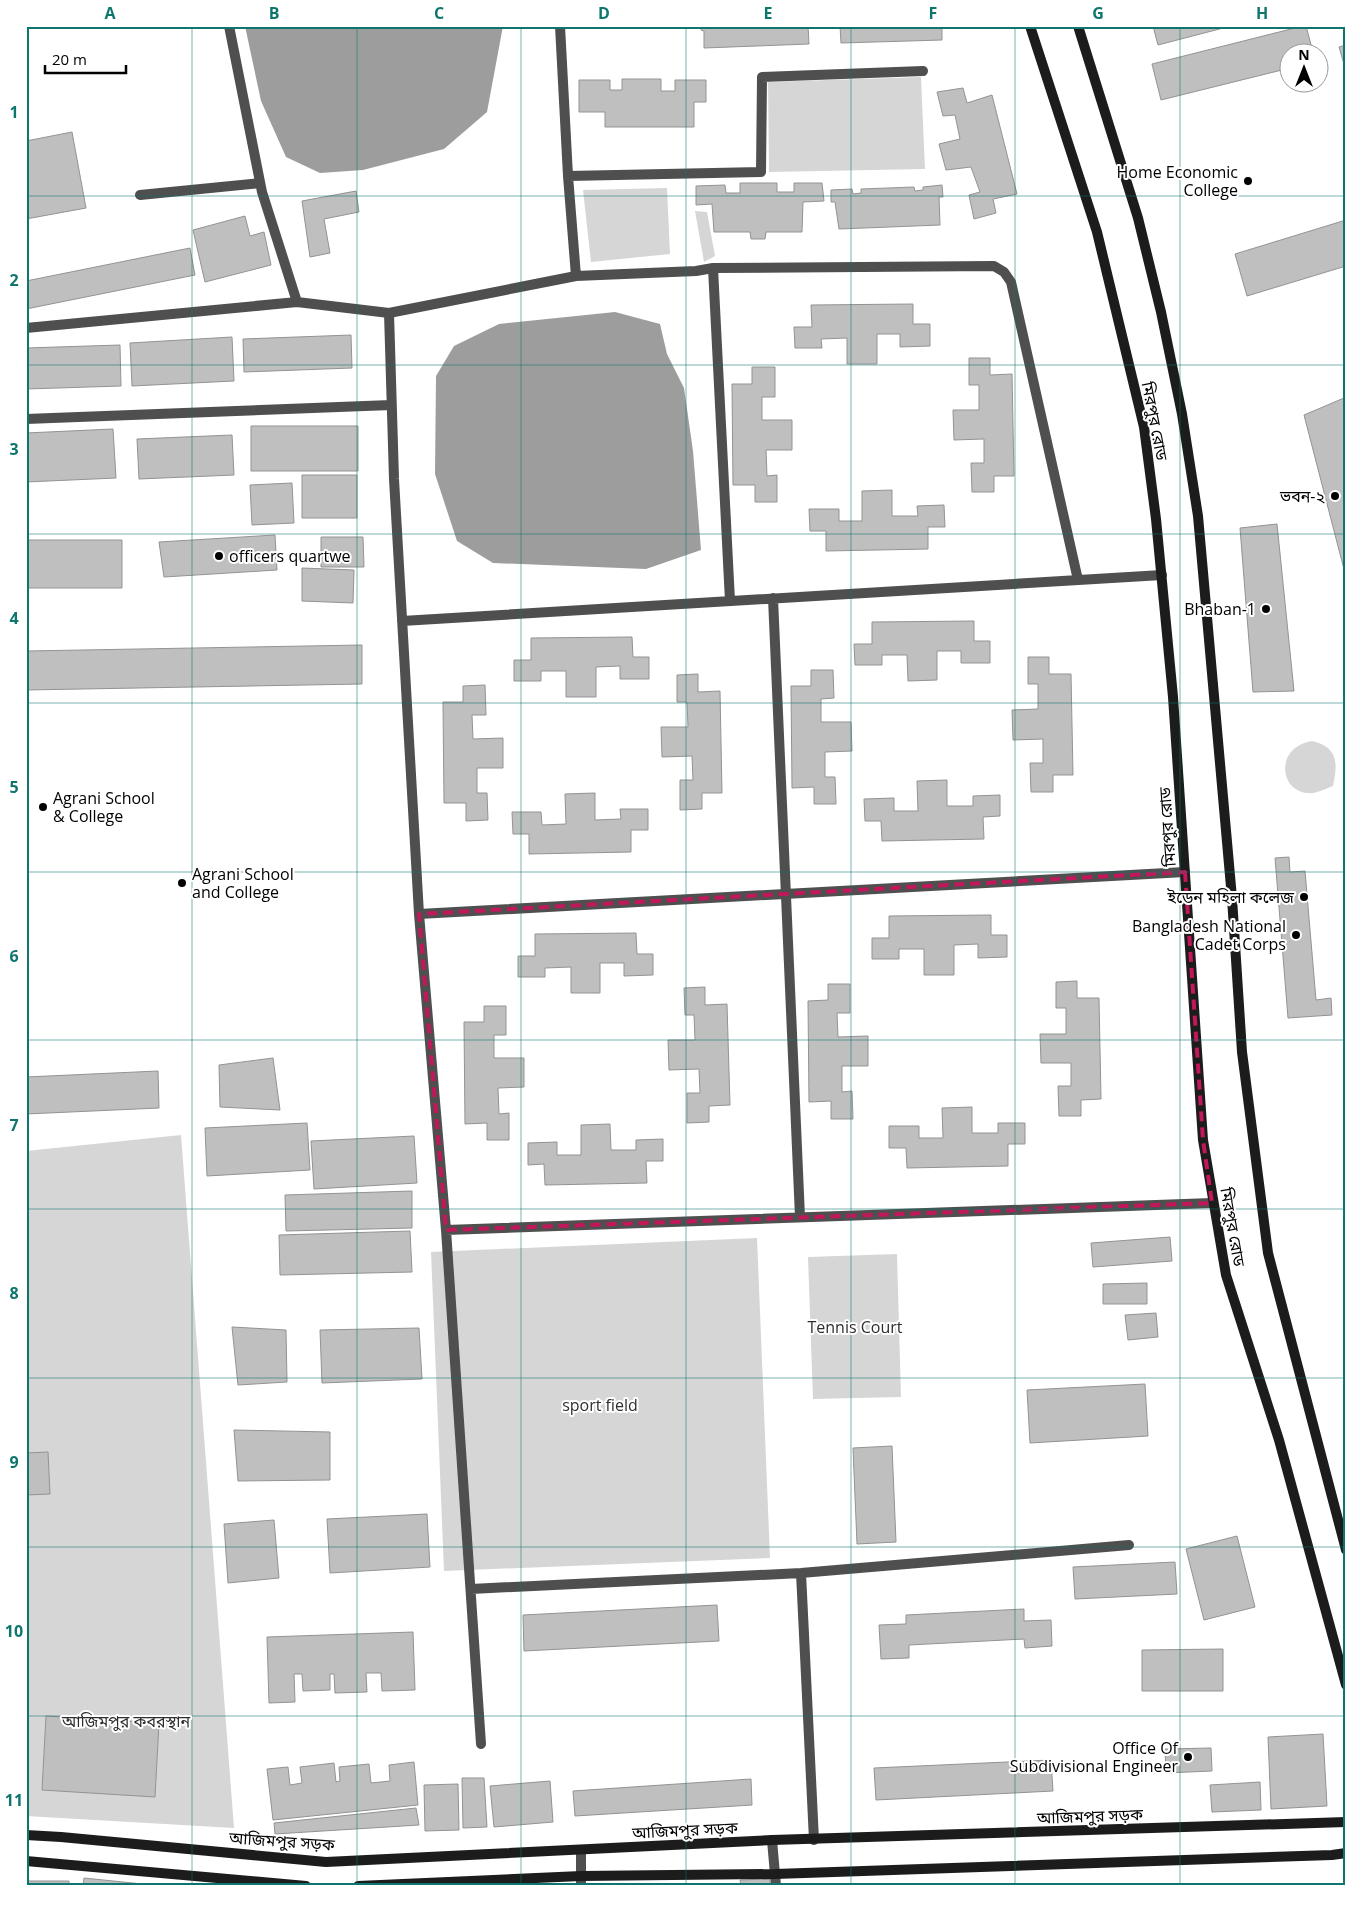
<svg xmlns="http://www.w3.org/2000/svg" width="1372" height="1912" viewBox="0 0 1372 1912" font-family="'Open Sans','Noto Sans Bengali',sans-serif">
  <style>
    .green { fill: #d6d6d6 }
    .water { fill: #9d9d9d }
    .building { fill: #bfbfbf; stroke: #939393 }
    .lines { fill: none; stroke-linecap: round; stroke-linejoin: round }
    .minor { stroke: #4f4f4f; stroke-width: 10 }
    .secondary { stroke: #1c1c1c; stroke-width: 10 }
    .marked { fill: none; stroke: #c2185b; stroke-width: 4; stroke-dasharray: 10 6; stroke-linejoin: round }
    .grid { fill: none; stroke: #0f766e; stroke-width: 1; stroke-opacity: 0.55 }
    .poi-dot { fill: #000; stroke: #fff; stroke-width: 2 }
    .labels { text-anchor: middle; stroke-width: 4; stroke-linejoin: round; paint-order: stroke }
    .poi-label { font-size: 16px; fill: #000; stroke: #fff; text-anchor: end }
    .street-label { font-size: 16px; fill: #000; stroke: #fff }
    .park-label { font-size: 16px; fill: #2d2d2d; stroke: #fff }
    .neatline { fill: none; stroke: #0f766e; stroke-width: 2 }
    .grid-label { font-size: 16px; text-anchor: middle; font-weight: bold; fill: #0f766e }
  </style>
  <rect width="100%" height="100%" fill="#fff"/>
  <!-- green -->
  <path class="green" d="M 921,77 L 925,169 L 769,172 L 768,82 Z
    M 667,188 L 670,254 L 591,262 L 583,190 Z
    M 695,211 L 707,212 L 715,256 L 704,262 Z
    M 1312,741 C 1338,747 1338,763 1333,786 C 1325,789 1316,794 1307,793 C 1279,790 1275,747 1312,741 Z
    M 181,1135 L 234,1828 L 26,1816 L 26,1151 Z
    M 757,1238 L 770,1558 L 444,1571 L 431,1252 Z
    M 897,1254 L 901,1397 L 813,1399 L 808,1257 Z"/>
  <!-- water -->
  <path class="water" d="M 245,26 L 503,26 L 487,112 L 444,149 L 363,170 L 320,173 L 286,157 L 261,101 Z
    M 615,312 L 660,324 L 667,354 L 684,388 L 693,451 L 701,550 L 646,569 L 493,563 L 457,541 L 435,474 L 436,376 L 454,346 L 499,324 Z"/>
  <!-- building -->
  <path class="building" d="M 701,26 L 808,26 L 809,44 L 704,48 L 704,31 L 701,30 Z
    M 840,26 L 942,26 L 942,40 L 841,43 Z
    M 1153,26 L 1231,26 L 1158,45 Z
    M 1303,26 L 1306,26 L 1313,52 L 1290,52 L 1290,68 L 1161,100 L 1152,64 Z
    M 1346,45 L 1346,71 L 1339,47 Z
    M 622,79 L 661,79 L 661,91 L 675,91 L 675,80 L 706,80 L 706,102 L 694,102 L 694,127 L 605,127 L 605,112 L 579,112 L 579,80 L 610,80 L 610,90 L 622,90 Z
    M 963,88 L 967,103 L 992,95 L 1017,194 L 993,199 L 996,213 L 974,219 L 969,195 L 980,192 L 971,167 L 946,170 L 939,144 L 960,139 L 955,115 L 943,116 L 937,92 Z
    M 72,132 L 86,208 L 26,219 L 26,141 Z
    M 740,183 L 777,183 L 777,192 L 794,192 L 794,183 L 822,183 L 824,201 L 803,202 L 802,232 L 766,232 L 765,239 L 751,239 L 750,232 L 714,232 L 712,204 L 696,205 L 696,186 L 725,185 L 726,193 L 740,193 Z
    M 942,185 L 943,197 L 939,197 L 940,225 L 839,229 L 835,202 L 831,202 L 831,190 L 852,189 L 853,194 L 861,193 L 861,189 L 914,187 L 915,191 L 923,190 L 923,187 Z
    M 356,191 L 359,212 L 324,219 L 330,253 L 310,257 L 302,201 Z
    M 245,216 L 250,236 L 264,232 L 271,265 L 205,282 L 193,230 Z
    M 1346,220 L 1346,266 L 1247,296 L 1235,254 Z
    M 190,248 L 195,275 L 26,309 L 26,281 Z
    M 913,304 L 913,324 L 930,324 L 930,346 L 900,347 L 900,334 L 877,334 L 877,364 L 847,364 L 847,338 L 821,339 L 822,348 L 795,348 L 794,327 L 812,327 L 811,305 Z
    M 351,335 L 352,368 L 244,372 L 243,339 Z
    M 232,337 L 234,381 L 132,386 L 130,343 Z
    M 120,345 L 121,386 L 26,389 L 26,348 Z
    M 969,358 L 990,358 L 990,375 L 1012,374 L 1014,476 L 994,476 L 994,492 L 972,492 L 971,463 L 984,463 L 984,439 L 954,440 L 953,410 L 979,410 L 979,385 L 969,385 Z
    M 752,367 L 775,367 L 775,397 L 762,397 L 762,420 L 792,420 L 792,450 L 766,450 L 767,476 L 777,475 L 777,502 L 755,502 L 755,485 L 733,485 L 732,384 L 752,384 Z
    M 1344,398 L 1346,403 L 1346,577 L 1304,415 Z
    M 251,426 L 358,426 L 358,471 L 251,471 Z
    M 113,429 L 116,478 L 26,482 L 26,433 Z
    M 232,435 L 234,475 L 139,479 L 137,439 Z
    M 302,475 L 357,475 L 357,518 L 302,518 Z
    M 292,483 L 294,523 L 252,525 L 250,485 Z
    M 892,490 L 892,516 L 918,516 L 917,506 L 944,505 L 945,527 L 928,527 L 928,549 L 826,551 L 826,531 L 810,531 L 809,509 L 839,509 L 839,521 L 862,521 L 862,491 Z
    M 1277,524 L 1294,691 L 1253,692 L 1240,528 Z
    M 275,535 L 277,570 L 164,577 L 159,542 Z
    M 321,537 L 363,537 L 364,567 L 321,567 Z
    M 26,540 L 122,540 L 122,588 L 26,588 Z
    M 302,568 L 354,570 L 353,603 L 302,601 Z
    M 974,621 L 974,641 L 990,641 L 990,663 L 961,663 L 961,651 L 937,651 L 937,680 L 908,681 L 907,655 L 882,655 L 882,665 L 855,665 L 854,644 L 872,644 L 872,622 Z
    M 632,637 L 633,657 L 649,657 L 649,679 L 620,679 L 620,666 L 596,667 L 596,697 L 566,697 L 566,671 L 541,671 L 541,681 L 514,681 L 514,660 L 531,660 L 531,638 Z
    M 362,645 L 362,684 L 26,690 L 26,651 Z
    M 1028,657 L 1049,657 L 1049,674 L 1071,674 L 1073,775 L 1053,775 L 1053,792 L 1031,792 L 1030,763 L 1043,763 L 1043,739 L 1013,740 L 1012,710 L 1038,709 L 1038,684 L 1028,684 Z
    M 811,670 L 833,670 L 834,698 L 821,699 L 821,722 L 851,722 L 852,751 L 825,752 L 825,777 L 835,777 L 836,804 L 814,804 L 814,787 L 792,788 L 791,686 L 811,686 Z
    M 698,674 L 698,692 L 720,691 L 722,793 L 702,793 L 702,809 L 680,810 L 680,780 L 693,780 L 692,756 L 662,757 L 661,727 L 688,727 L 687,702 L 677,702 L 677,675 Z
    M 485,685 L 486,715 L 472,715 L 473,739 L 503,738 L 503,768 L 477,768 L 477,793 L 487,793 L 488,820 L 466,821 L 466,803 L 444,803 L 443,702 L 463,702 L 463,686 Z
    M 947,780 L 947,806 L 973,806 L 973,796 L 1000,795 L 1000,816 L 983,817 L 984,839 L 882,841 L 881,821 L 865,821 L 864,799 L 894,798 L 894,811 L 918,811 L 917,781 Z
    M 595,793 L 595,820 L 621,819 L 620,809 L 648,809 L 648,830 L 631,830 L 631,852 L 529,854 L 529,834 L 513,834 L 512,812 L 541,812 L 542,825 L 566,824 L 565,794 Z
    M 1289,857 L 1290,872 L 1305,871 L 1316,1000 L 1331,998 L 1332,1015 L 1288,1018 L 1275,858 Z
    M 991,915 L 991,935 L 1007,935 L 1007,957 L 978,958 L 978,944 L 954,945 L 954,975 L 924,975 L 924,949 L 899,949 L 899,959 L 872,959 L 872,938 L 889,938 L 889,916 Z
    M 636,933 L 637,954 L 653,954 L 653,975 L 624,976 L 624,963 L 600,963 L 600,993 L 571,993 L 571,967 L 545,968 L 545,977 L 518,977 L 518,956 L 535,956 L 535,934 Z
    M 1077,981 L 1077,998 L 1099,998 L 1101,1099 L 1081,1100 L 1081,1116 L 1059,1116 L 1058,1086 L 1071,1086 L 1071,1063 L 1041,1063 L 1040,1034 L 1066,1034 L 1066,1008 L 1056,1008 L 1056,982 Z
    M 828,984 L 850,984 L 850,1013 L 837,1013 L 838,1037 L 868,1036 L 868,1066 L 842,1066 L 842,1092 L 852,1091 L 853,1119 L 831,1119 L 831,1101 L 809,1102 L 808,1001 L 828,1000 Z
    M 705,987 L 705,1005 L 727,1004 L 730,1105 L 709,1106 L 709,1122 L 687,1123 L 687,1093 L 700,1093 L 699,1069 L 669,1070 L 668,1040 L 695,1040 L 694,1015 L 685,1015 L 684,988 Z
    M 484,1006 L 506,1006 L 506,1035 L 494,1035 L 494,1058 L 524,1058 L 524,1087 L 498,1088 L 499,1114 L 509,1113 L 509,1140 L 487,1140 L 487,1123 L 465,1124 L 464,1022 L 484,1022 Z
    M 273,1058 L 280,1110 L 220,1107 L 219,1065 Z
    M 158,1071 L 159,1108 L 26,1114 L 26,1077 Z
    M 972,1107 L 972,1133 L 998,1133 L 998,1123 L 1025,1123 L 1025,1144 L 1008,1144 L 1008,1166 L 907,1168 L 906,1148 L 889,1148 L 889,1126 L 919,1126 L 919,1138 L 943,1138 L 942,1108 Z
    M 307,1123 L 310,1170 L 207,1176 L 205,1128 Z
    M 610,1124 L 611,1150 L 636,1150 L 636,1140 L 663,1139 L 663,1161 L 646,1161 L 647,1183 L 545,1185 L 544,1164 L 528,1165 L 528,1143 L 557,1142 L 557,1155 L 581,1155 L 581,1125 Z
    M 414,1136 L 417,1183 L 314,1189 L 311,1141 Z
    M 412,1191 L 412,1228 L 286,1231 L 285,1195 Z
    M 410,1231 L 412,1272 L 280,1275 L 279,1235 Z
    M 1170,1237 L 1172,1261 L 1093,1267 L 1091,1243 Z
    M 1147,1283 L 1147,1304 L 1103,1304 L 1103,1284 Z
    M 1156,1313 L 1158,1337 L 1128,1340 L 1125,1315 Z
    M 232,1327 L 286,1330 L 287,1382 L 238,1385 Z
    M 419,1328 L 422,1379 L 322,1383 L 320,1330 Z
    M 1145,1384 L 1148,1436 L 1030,1443 L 1027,1390 Z
    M 234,1430 L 330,1432 L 330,1480 L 238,1481 Z
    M 892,1446 L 896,1542 L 857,1544 L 853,1448 Z
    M 48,1452 L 50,1494 L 26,1495 L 26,1453 Z
    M 427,1514 L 430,1567 L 330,1573 L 327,1519 Z
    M 274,1520 L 279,1578 L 228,1583 L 224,1524 Z
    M 1237,1536 L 1255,1607 L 1204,1620 L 1186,1549 Z
    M 1175,1562 L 1177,1594 L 1075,1599 L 1073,1567 Z
    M 717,1605 L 719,1641 L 524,1651 L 523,1615 Z
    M 1024,1609 L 1024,1621 L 1051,1620 L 1052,1646 L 1025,1648 L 1024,1639 L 909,1645 L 909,1658 L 881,1659 L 879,1625 L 906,1624 L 906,1615 Z
    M 413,1632 L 415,1690 L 382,1691 L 381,1673 L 366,1673 L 367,1692 L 335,1693 L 334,1674 L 330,1674 L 330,1690 L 303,1691 L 302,1674 L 294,1674 L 295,1702 L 269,1703 L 267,1637 Z
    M 1223,1649 L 1223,1691 L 1142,1691 L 1142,1650 Z
    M 46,1716 L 159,1723 L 155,1797 L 42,1790 Z
    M 1323,1734 L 1327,1806 L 1271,1809 L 1268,1737 Z
    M 1211,1748 L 1212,1771 L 1166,1773 L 1165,1749 Z
    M 1051,1760 L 1053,1791 L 876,1800 L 874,1768 Z
    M 414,1762 L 418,1805 L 273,1820 L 267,1769 L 288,1767 L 290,1785 L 302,1783 L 300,1767 L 334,1763 L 336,1782 L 340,1781 L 339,1767 L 369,1764 L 371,1783 L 390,1781 L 389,1765 Z
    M 462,1778 L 484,1778 L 487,1827 L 463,1828 Z
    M 751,1779 L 752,1805 L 575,1816 L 573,1791 Z
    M 550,1781 L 553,1822 L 494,1827 L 490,1786 Z
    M 1260,1782 L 1261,1810 L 1212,1812 L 1210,1785 Z
    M 458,1784 L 459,1830 L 425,1831 L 424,1785 Z
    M 416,1808 L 419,1825 L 275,1834 L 274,1823 Z
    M 84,1878 L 162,1886 L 83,1886 Z
    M 770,1879 L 770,1886 L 741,1886 L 740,1880 Z
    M 26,1881 L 69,1881 L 69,1886 L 26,1886 Z"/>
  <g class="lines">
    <!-- minor -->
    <path class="minor" d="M 229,26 L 262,192 L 297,302
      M 560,26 L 568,176 L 576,276
      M 568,176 L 761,172 L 762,77 L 923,71
      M 140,195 L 260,183
      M 713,268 L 730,601
      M 389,313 L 394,479 L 419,914 L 446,1230 L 481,1744
      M 26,328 L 297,302 L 389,313 L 576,276 L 696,271 L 713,268 L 994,266 L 1004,272 L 1011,282 L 1078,580
      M 26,419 L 391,405
      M 773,598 L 800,1217
      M 402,621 L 1162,575
      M 419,914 L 1185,872
      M 446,1230 L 1212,1203
      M 801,1573 L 814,1840
      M 471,1589 L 801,1573 L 1129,1545
      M 772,1840 L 776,1886
      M 581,1850 L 581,1886"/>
    <!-- secondary -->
    <path class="secondary" d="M 1030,26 L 1097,232 L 1144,427 L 1156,519 L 1173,697 L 1203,1140 L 1226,1275 L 1279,1440 L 1346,1685
      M 1078,26 L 1138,218 L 1161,312 L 1182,414 L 1198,516 L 1232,898 L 1242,1052 L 1268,1253 L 1346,1550
      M 26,1835 L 61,1837 L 326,1862 L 772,1840 L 1346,1822
      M 26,1861 L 306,1886
      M 358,1886 L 581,1876 L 775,1874 L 1332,1855 L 1346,1853"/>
  </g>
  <!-- marked area -->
  <path class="marked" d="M 1185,872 L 1203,1140 L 1212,1203 L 446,1230 L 419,914 Z"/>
  <!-- grid -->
  <path class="grid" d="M 192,26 L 192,1886M 357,26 L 357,1886M 521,26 L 521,1886M 686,26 L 686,1886M 851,26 L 851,1886M 1015,26 L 1015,1886M 1180,26 L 1180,1886M 26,196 L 1346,196M 26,365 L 1346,365M 26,534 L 1346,534M 26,703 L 1346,703M 26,872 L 1346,872M 26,1040 L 1346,1040M 26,1209 L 1346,1209M 26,1378 L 1346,1378M 26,1547 L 1346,1547M 26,1716 L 1346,1716"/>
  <!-- markers -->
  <g class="poi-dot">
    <circle cx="1248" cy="181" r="5"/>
    <circle cx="1335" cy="496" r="5"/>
    <circle cx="219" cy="556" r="5"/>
    <circle cx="1266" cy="609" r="5"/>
    <circle cx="43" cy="807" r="5"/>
    <circle cx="182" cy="883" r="5"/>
    <circle cx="1304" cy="897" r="5"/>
    <circle cx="1296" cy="935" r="5"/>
    <circle cx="1188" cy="1757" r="5"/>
  </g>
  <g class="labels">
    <!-- poi labels -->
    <g class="poi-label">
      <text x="1238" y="178">Home Economic<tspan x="1238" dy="18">College</tspan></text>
      <text x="1325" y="502">ভবন-২</text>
      <text x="229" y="562" text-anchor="start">officers quartwe</text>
      <text x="1256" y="615">Bhaban-1</text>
      <text x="53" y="804" text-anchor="start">Agrani School<tspan x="53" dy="18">&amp; College</tspan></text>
      <text x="192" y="880" text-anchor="start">Agrani School<tspan x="192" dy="18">and College</tspan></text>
      <text x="1294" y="903">ইডেন মহিলা কলেজ</text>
      <text x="1286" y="932">Bangladesh National<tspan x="1286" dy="18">Cadet Corps</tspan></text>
      <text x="1178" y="1754">Office Of<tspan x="1178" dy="18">Subdivisional Engineer</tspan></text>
    </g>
    <!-- street labels -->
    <g class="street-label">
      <text transform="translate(1155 421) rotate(79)" y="6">মিরপুর রোড</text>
      <text transform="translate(1167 827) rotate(-94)" y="6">মিরপুর রোড</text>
      <text transform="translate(1233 1227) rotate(80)" y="6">মিরপুর রোড</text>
      <text transform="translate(1090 1816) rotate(-2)" y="6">আজিমপুর সড়ক</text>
      <text transform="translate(685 1830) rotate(-3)" y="6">আজিমপুর সড়ক</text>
      <text transform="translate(282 1841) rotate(4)" y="6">আজিমপুর সড়ক</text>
    </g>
    <!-- park labels -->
    <g class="park-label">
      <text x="855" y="1333">Tennis Court</text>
      <text x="600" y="1411">sport field</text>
      <text x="126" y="1727">আজিমপুর কবরস্থান</text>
    </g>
  </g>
  <!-- border -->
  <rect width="1372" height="1912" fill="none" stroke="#ffffff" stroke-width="55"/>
  <!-- north arrow -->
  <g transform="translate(1304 68)"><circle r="24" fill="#ffffff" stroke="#999999"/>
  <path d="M0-4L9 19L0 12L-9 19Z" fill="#000000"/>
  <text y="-8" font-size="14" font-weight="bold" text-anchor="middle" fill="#000000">N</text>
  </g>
  <!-- scale -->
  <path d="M45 65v8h81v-8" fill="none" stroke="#000000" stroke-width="2.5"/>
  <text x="52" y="65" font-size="15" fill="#000000" stroke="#ffffff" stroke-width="4" paint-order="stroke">20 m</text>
  <rect x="28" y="28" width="1316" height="1856" class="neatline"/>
  <g class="grid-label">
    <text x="110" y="19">A</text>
    <text x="274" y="19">B</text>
    <text x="439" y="19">C</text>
    <text x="604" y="19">D</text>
    <text x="768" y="19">E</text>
    <text x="933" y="19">F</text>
    <text x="1098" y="19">G</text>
    <text x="1262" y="19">H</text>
    <text x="14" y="118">1</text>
    <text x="14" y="286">2</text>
    <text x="14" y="455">3</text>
    <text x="14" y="624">4</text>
    <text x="14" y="793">5</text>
    <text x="14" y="962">6</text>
    <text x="14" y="1131">7</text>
    <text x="14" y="1299">8</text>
    <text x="14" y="1468">9</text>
    <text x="14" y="1637">10</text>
    <text x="14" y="1806">11</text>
  </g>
</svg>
